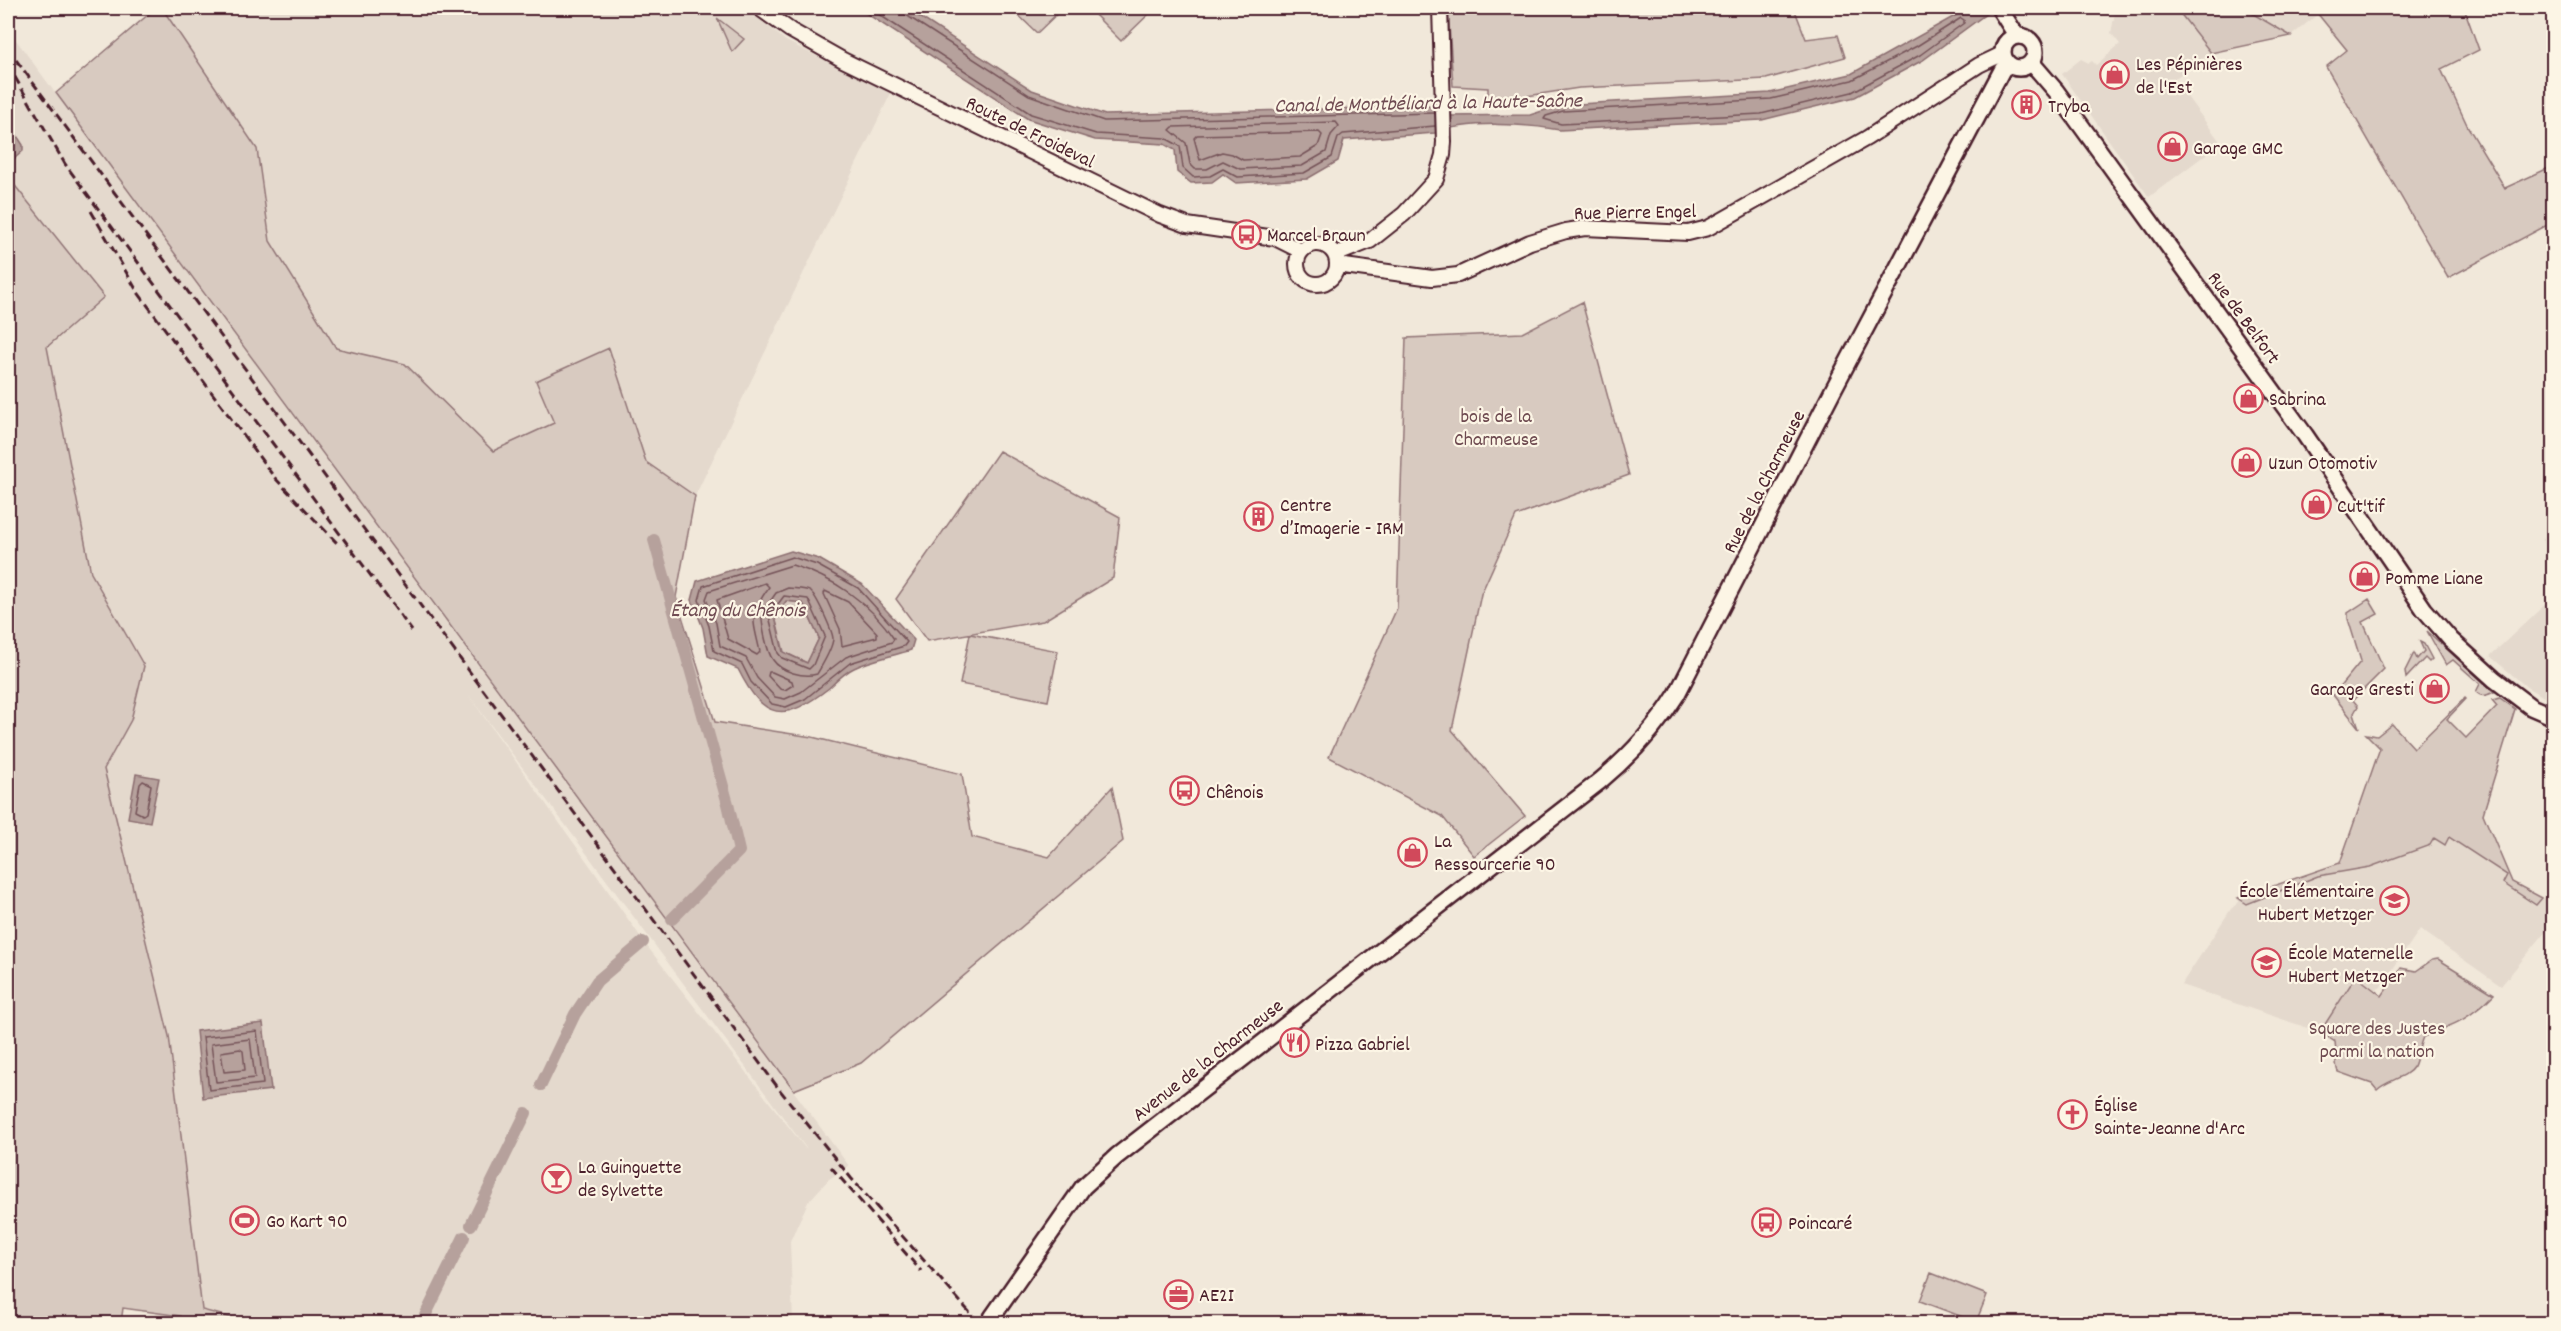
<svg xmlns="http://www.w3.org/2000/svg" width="2561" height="1331" viewBox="0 0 2561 1331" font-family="Dekko,sans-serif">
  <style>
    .built { fill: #e4d9cd; fill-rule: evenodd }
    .green { fill: #d8cac0; stroke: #917476; stroke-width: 1.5 }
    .water { fill: #b6a19c; stroke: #8b6d6f; stroke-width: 1.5; fill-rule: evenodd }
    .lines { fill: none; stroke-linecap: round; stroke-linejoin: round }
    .shore { stroke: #755358; stroke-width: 1.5 }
    .canal { stroke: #b6a19c; stroke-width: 12 }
    .secondary-casing { stroke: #4a1f2b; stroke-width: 18 }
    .primary-casing { stroke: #4a1f2b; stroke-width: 20 }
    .secondary { stroke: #fcf5e5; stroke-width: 14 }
    .primary { stroke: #fcf5e5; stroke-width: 15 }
    .rail { stroke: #4a1f2b; stroke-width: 3; stroke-dasharray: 9 4.5; stroke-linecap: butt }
    .primary-bridge-casing { stroke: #4a1f2b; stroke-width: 20; stroke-linecap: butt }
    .primary-bridge { stroke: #fcf5e5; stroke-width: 15 }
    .labels { text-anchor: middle; stroke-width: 4.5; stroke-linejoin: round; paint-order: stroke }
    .poi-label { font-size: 20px; fill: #4a1f2b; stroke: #fcf5e5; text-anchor: start }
    .street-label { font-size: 20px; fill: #4a1f2b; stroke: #fcf5e5 }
    .park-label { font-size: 20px; fill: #6e4a50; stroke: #fcf5e5 }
    .water-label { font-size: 21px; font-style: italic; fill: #704c53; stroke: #fcf5e5 }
  </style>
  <rect width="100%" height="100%" fill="#f1e8da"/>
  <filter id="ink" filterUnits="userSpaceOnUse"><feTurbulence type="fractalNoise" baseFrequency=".0167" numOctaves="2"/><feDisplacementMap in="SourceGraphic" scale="12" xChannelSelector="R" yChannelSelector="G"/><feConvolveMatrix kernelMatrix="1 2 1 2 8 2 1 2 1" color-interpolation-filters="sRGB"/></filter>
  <g filter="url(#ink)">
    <!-- built -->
    <path class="built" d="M 162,8 L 746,8 L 786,41 L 891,93 L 695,496 L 646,462 L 609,348 L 536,381 L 554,423 L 493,451 L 405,364 L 336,348 L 270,241 L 257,149 Z
      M 2116,8 L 2176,8 L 2211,53 L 2174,79 L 2221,143 L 2149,197 L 2062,74 L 2081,59 L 2089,63 L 2092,61 L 2096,65 L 2120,44 L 2111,33 Z
      M 2243,8 L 2313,8 L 2318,14 L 2291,36 Z
      M 8,29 L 849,1166 L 829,1179 L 808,1202 L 790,1241 L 793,1323 L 252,1324 L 202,1310 L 169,1036 L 104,769 L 131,720 L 144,666 L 91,573 L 47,347 L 104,297 L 8,177 ZM 467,693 L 806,1148 L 806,1149 L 650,950 Z
      M 2553,532 L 2553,574 L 2543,539 Z
      M 2553,597 L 2553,702 L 2528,688 L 2490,656 Z
      M 2483,814 L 2512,882 L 2553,903 L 2553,923 L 2501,986 L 2420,929 L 2380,988 L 2374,989 L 2356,976 L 2320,1032 L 2181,985 L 2231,909 L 2239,902 L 2238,898 Z"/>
    <!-- green -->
    <path class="green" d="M 156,8 L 162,8 L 257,149 L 270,241 L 336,348 L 405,364 L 493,451 L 554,423 L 536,381 L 609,348 L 646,462 L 695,496 L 676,597 L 715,722 L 812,737 L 962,774 L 972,837 L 1049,857 L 1112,787 L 1123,841 L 861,1063 L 794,1090 L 56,93 Z
      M 1011,8 L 1063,8 L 1037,33 Z
      M 1088,8 L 1155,8 L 1121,41 Z
      M 1448,8 L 1794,8 L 1806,39 L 1838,35 L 1845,57 L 1766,79 L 1579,88 L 1488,102 L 1488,88 L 1453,86 Z
      M 2176,8 L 2243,8 L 2291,36 L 2211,53 Z
      M 2313,8 L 2464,8 L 2479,50 L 2441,69 L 2468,127 L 2505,188 L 2553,166 L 2553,222 L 2448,278 L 2326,67 L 2347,50 Z
      M 717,18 L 744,39 L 732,52 Z
      M 8,177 L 104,297 L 47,347 L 91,573 L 144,666 L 131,720 L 104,769 L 169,1036 L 202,1310 L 252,1323 L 180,1323 L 180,1316 L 123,1308 L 121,1323 L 8,1323 Z
      M 1582,302 L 1629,475 L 1516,516 L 1481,594 L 1452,730 L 1525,816 L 1474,856 L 1442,816 L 1329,757 L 1397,608 L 1406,338 L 1522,333 Z
      M 999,451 L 1120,517 L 1113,578 L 1043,621 L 927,641 L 896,599 Z
      M 2369,599 L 2378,614 L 2363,622 L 2384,669 L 2353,700 L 2358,706 L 2354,713 L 2359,728 L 2333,695 L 2361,661 L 2348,619 L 2348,613 Z
      M 786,601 L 803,603 L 819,638 L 807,663 L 784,652 L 775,617 Z
      M 2427,631 L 2494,692 C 2487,695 2482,698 2476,692 L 2480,684 L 2453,660 L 2446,665 Z
      M 970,634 L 1058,651 L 1048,701 L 960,684 Z
      M 2420,642 L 2424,644 L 2432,659 L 2429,662 L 2425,658 L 2406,678 L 2405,671 L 2414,653 L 2417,659 L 2424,651 Z
      M 2465,698 L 2466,699 L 2447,719 L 2466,738 L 2497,706 L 2492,700 L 2500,698 L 2515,709 L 2483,814 L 2512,882 L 2542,898 L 2536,905 L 2503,883 L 2507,875 L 2449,837 L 2445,845 L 2434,838 L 2430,845 L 2370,867 L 2318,876 L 2247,904 L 2238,898 L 2340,863 L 2380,748 L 2366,734 L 2377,736 L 2392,724 L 2414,748 Z
      M 2438,959 L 2494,994 C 2470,1019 2455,1024 2423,1037 C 2419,1046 2417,1060 2414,1066 C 2407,1078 2387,1080 2377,1090 L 2372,1084 L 2338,1072 C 2334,1062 2337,1053 2335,1042 L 2320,1032 L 2356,976 L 2382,996 L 2401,968 L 2416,971 L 2432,960 Z
      M 1931,1273 L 1987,1295 L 1976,1322 L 1920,1301 Z"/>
    <!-- water -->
    <path class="water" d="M 858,8 L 906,8 L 1032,90 L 1105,115 L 1435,106 L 1448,116 L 1530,115 L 1561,105 L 1770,93 L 1851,74 L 1969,8 L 1994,8 L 1923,60 L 1855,97 L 1762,120 L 1560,130 C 1526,124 1468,120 1435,133 L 1344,140 L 1338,161 L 1307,179 L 1236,183 L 1223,174 L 1212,182 L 1191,183 L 1177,172 L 1175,150 L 1164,144 L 1095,140 L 1028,119 Z
      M 8,122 L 23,145 L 23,151 L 15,158 L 8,157 Z
      M 791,551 L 819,559 L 862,584 L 914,640 L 911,650 C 893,656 871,660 854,668 C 845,672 836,681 829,688 C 784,723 764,721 738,669 L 708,656 L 703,628 L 692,600 L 697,581 ZM 786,601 L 803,603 L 819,638 L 807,663 L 783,652 L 775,617 Z
      M 136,774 L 159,778 L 150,822 L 128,818 Z
      M 263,1023 L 271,1090 L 203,1098 L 196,1031 Z"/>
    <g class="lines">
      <!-- shore -->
      <path class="shore" d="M 869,8 L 1031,114 L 1096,134 L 1165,138 L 1180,146 L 1183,168 L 1193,177 L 1210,176 L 1223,169 L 1238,177 L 1304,173 L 1332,157 L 1338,138 L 1343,134 L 1435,126
        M 903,8 L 906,15 L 1029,95 L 1104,121 L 1435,113
        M 1961,18 L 1964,20 L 1964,23 L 1920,55 L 1852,92 L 1761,114 L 1561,124 L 1544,119 L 1546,116 L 1563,111 L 1771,99 L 1852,80 L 1917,46 Z
        M 1336,122 L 1339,126 L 1331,135 L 1326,152 L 1302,166 L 1240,169 L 1223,161 L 1207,169 L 1195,169 L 1190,164 L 1186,143 L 1170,130 L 1173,127 Z
        M 1319,132 L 1322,135 L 1318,146 L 1300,157 L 1243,160 L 1232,154 L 1222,152 L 1200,160 L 1194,138 L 1197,135 Z
        M 792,557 L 817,565 L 858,588 L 907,642 L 904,646 L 850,663 L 805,699 L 786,707 L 772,704 L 751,682 L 742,664 L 714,651 L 709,626 L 699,600 L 703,586 Z
        M 792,565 C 832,577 871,603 894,639 L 892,642 L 846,657 L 801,692 L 785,699 L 775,697 L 757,678 L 746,658 L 720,646 L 716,623 L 706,599 L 709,591 Z
        M 765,583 L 769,587 C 748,616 753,619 760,652 L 757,655 L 728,639 L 717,600 Z
        M 788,588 C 795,589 805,588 811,592 C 817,597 833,632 833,639 C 832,650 822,665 817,674 C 804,678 781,672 773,660 C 767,653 761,622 762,613 L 776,593 Z
        M 825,591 L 848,602 L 877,633 L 877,637 L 842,646 L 840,629 L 824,594 Z
        M 784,596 L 808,599 L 825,636 L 813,665 L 809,669 L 782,658 L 778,653 L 769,616 Z
        M 772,672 L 792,681 L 793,685 L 785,690 L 780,689 L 768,676 L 769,672 Z
        M 143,781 L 151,785 L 146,813 L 143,815 L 135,811 L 140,784 Z
        M 257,1031 L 263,1084 L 209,1090 L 203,1037 Z
        M 250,1039 L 255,1078 L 216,1082 L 211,1044 Z
        M 240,1049 L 243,1051 L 245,1070 L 224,1072 L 221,1052 Z"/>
      <!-- canal -->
      <path class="canal" d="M 654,540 L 728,804 L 739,851 L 672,919
        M 541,1085 L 575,1014 L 597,981 L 643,942
        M 471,1225 L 526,1113
        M 421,1324 L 464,1237"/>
      <defs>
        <path id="secondary" d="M 759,8 L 790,30 L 843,60 L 1160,215 L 1187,225 L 1275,238 L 1301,251
          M1297 264a20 20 0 1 1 40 0a20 20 0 1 1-40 0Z
          M 1335,255 L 1370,241 L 1404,214 L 1436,179 L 1443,155 L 1444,142 L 1440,8
          M 1337,265 L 1432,278 L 1458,275 L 1530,242 L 1566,231 L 1585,228 L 1688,233 L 1708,228 L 1867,138 L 1979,65 L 2002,54"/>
        <path id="primary" d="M 1999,8 L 2016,35
          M2003 52a16 16 0 1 1 32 0a16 16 0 1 1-32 0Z
          M 2031,62 L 2056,91 L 2305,435 L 2424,609 L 2451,640 L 2494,679 L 2531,707 L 2554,717
          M 993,1316 L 1083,1187 L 1117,1156 L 1600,781 C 1631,755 1656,728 1677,694 L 1833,390 L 2002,70 L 2008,64"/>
      </defs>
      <!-- secondary casing -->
      <use href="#secondary" class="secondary-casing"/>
      <!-- primary casing -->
      <use href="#primary" class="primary-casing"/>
      <!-- secondary -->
      <use href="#secondary" class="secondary"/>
      <!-- primary -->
      <use href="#primary" class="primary"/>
      <!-- rail -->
      <path class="rail" d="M 8,49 L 779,1089 L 851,1178 L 980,1324
        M 8,65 L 65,164 L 412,631
        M 91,211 L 137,291 L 274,477 L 337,543
        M 831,1167 L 921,1271"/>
      <defs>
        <path id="primary-bridge" d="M 988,1324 L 993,1316"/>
      </defs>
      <!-- primary-bridge casing -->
      <use href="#primary-bridge" class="primary-bridge-casing"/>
      <!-- primary-bridge -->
      <use href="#primary-bridge" class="primary-bridge"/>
    </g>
  </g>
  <!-- icons -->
  <defs>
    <symbol id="shop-ring" viewBox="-11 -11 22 22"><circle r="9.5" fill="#fcf5e5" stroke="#d1495b" stroke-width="1.5"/><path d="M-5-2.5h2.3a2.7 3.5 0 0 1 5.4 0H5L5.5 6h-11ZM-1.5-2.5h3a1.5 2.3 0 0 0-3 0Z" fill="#d1495b"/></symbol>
    <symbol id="building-ring" viewBox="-11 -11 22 22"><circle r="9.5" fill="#fcf5e5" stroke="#d1495b" stroke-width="1.5"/><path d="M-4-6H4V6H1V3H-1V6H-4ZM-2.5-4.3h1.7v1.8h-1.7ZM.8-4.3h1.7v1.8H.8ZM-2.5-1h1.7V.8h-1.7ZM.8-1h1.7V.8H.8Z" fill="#d1495b"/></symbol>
    <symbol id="bus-ring" viewBox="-11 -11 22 22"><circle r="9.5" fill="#fcf5e5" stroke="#d1495b" stroke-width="1.5"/><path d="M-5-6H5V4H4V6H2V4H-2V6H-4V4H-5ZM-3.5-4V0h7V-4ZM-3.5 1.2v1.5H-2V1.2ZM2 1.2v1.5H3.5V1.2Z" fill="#d1495b"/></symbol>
    <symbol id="school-ring" viewBox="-11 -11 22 22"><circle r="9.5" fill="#fcf5e5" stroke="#d1495b" stroke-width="1.5"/><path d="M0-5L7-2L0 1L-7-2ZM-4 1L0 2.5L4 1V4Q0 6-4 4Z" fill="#d1495b"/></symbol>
    <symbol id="restaurant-ring" viewBox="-11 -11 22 22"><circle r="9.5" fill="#fcf5e5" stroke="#d1495b" stroke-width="1.5"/><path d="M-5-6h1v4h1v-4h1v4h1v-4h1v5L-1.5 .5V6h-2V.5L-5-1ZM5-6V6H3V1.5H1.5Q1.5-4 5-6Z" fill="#d1495b"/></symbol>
    <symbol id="church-ring" viewBox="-11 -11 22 22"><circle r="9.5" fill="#fcf5e5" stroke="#d1495b" stroke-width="1.5"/><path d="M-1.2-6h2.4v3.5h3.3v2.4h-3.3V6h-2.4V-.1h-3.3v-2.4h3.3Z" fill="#d1495b"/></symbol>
    <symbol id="bar-ring" viewBox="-11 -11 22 22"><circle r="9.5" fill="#fcf5e5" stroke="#d1495b" stroke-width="1.5"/><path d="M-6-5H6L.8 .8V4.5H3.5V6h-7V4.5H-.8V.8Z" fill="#d1495b"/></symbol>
    <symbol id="stadium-ring" viewBox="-11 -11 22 22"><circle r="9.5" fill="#fcf5e5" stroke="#d1495b" stroke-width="1.5"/><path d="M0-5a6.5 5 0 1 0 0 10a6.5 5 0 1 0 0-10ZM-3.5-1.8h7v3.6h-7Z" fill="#d1495b"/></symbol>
    <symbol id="office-ring" viewBox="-11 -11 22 22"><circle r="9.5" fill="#fcf5e5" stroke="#d1495b" stroke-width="1.5"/><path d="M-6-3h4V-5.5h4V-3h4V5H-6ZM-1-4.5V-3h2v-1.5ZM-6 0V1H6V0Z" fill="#d1495b"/></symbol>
  </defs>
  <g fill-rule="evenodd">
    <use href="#shop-ring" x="2098" y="58" width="33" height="33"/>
    <use href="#building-ring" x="2010" y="88" width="33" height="33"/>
    <use href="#shop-ring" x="2156" y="130" width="33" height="33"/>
    <use href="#bus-ring" x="1230" y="218" width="33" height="33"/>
    <use href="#shop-ring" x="2232" y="382" width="33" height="33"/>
    <use href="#shop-ring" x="2230" y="446" width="33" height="33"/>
    <use href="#shop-ring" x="2300" y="488" width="33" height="33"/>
    <use href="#building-ring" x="1242" y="500" width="33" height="33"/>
    <use href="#shop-ring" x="2348" y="560" width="33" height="33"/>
    <use href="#shop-ring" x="2418" y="672" width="33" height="33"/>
    <use href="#bus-ring" x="1168" y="774" width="33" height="33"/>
    <use href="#shop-ring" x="1396" y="836" width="33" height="33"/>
    <use href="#school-ring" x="2378" y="884" width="33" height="33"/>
    <use href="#school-ring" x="2250" y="946" width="33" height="33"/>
    <use href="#restaurant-ring" x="1278" y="1026" width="33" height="33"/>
    <use href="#church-ring" x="2056" y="1098" width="33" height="33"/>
    <use href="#bar-ring" x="540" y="1162" width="33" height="33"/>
    <use href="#stadium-ring" x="228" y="1204" width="33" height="33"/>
    <use href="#bus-ring" x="1750" y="1206" width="33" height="33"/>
    <use href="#office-ring" x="1162" y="1278" width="33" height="33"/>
  </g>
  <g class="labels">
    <!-- poi labels -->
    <g class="poi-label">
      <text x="2136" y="70">Les Pépinières<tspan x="2136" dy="23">de l'Est</tspan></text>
      <text x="2048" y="112">Tryba</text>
      <text x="2193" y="154">Garage GMC</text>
      <text x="1267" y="241">Marcel Braun</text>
      <text x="2269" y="405">Sabrina</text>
      <text x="2268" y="469">Uzun Otomotiv</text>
      <text x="1280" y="511">Centre<tspan x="1280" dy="23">d’Imagerie - IRM</tspan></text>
      <text x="2337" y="512">Cut'tif</text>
      <text x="2385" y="584">Pomme Liane</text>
      <text x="2414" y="695" text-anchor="end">Garage Gresti</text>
      <text x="1206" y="798">Chênois</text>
      <text x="1434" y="847">La<tspan x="1434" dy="23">Ressourcerie 90</tspan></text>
      <text x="2374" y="897" text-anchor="end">École Élémentaire<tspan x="2374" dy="23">Hubert Metzger</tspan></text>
      <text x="2288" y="959">École Maternelle<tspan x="2288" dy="23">Hubert Metzger</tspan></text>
      <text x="1315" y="1050">Pizza Gabriel</text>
      <text x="2094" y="1111">Église<tspan x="2094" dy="23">Sainte-Jeanne d'Arc</tspan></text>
      <text x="578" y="1173">La Guinguette<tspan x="578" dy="23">de Sylvette</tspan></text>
      <text x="266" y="1227">Go Kart 90</text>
      <text x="1788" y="1229">Poincaré</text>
      <text x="1199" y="1301">AE2I</text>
    </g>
    <!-- street labels -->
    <g class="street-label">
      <text transform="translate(1031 131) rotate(26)" y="7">Route de Froideval</text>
      <text transform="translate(1635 211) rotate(-1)" y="7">Rue Pierre Engel</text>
      <text transform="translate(2245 317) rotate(54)" y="7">Rue de Belfort</text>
      <text transform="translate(1763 481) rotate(-63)" y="7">Rue de la Charmeuse</text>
      <text transform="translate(1207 1059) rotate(-38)" y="7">Avenue de la Charmeuse</text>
    </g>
    <!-- park labels -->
    <g class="park-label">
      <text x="1496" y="422">bois de la<tspan x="1496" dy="23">Charmeuse</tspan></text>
      <text x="2377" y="1034">Square des Justes<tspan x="2377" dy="23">parmi la nation</tspan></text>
    </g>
    <!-- water labels -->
    <g class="water-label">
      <text transform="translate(1428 102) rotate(-1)" y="7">Canal de Montbéliard à la Haute-Saône</text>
      <text x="738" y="616">Étang du Chênois</text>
    </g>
  </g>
  <!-- margin -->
  <rect width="2561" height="1331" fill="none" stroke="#fcf5e5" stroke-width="30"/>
  <rect x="15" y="15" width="2531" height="1301" fill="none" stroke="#4a1f2b" stroke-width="2" filter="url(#ink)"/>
</svg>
